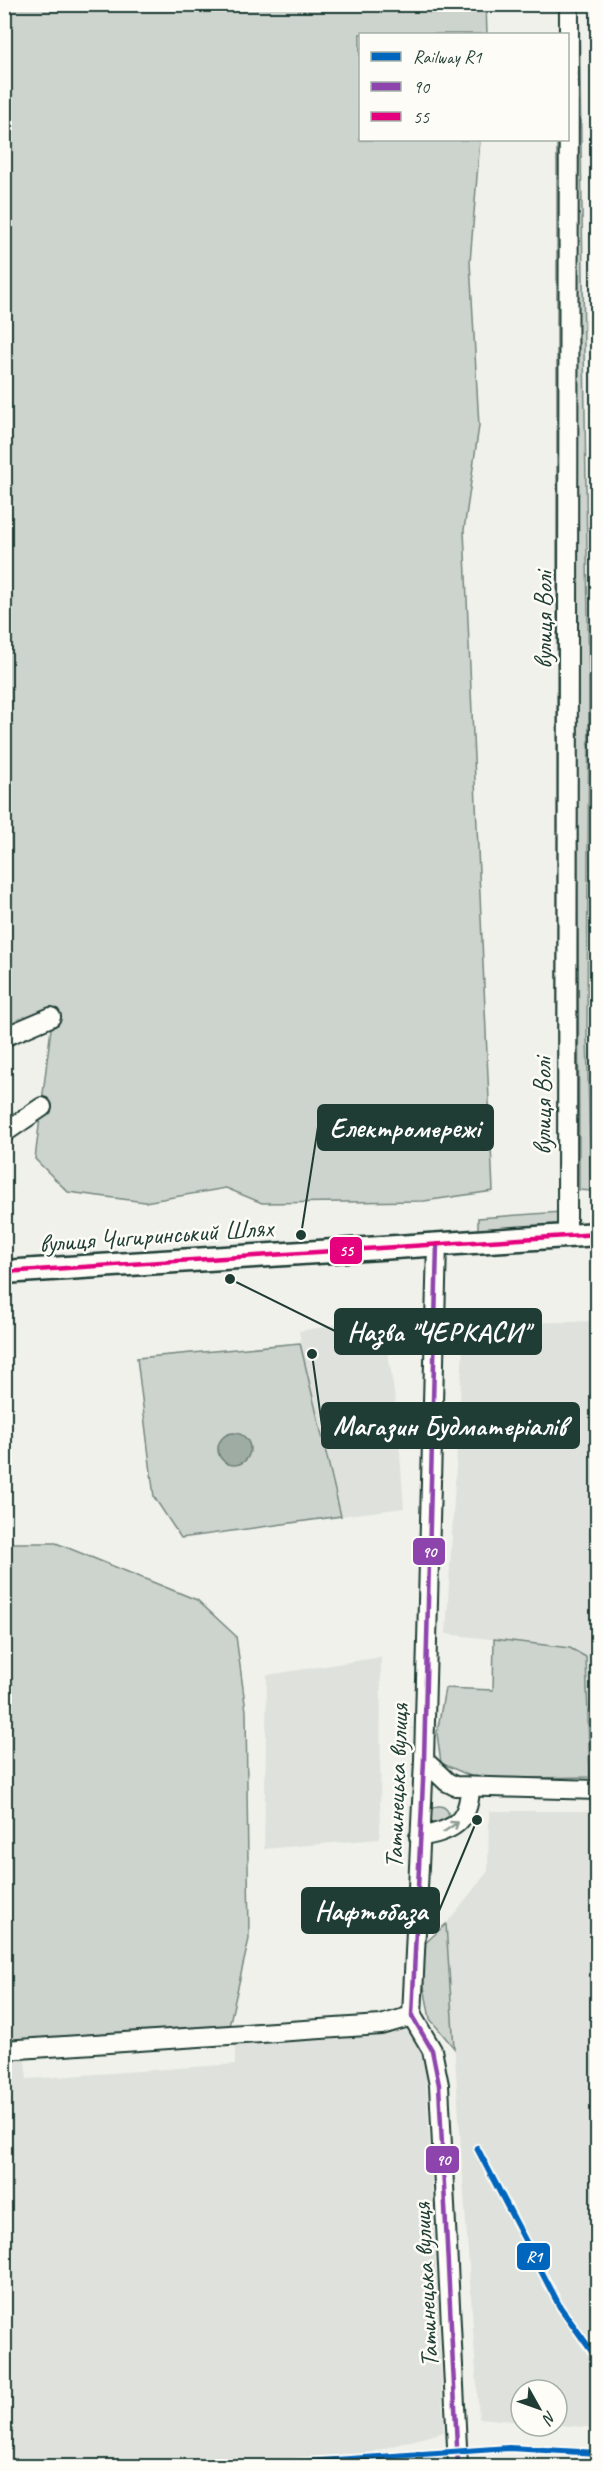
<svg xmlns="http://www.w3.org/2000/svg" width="602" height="2471" viewBox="0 0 602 2471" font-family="Caveat,sans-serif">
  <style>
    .built { fill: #dfe2dc }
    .green { fill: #cdd3cd; stroke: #768880; stroke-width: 1.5 }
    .water { fill: #9faca4; stroke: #6c8077; stroke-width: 1.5 }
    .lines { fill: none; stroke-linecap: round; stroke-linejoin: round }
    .minor-casing { stroke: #1f3d34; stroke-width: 22 }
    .major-casing { stroke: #1f3d34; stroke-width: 27 }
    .minor { stroke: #fdfcf7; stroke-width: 18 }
    .major { stroke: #fdfcf7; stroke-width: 22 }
    .bus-1-casing { stroke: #fdfcf7; stroke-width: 9 }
    .bus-2-casing { stroke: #fdfcf7; stroke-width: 9 }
    .bus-1 { stroke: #8e44ad; stroke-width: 4.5 }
    .bus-2 { stroke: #e5007d; stroke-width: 4.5 }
    .rail-1-casing { stroke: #fdfcf7; stroke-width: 10 }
    .rail-1 { stroke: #0065bd; stroke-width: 6 }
    .oneway { stroke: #8e9c96 }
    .labels { text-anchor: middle; stroke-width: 5; stroke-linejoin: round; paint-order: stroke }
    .street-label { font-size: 26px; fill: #1f3d34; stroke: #fdfcf7 }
    .leader { fill: none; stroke: #1f3d34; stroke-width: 2 }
    .callout-dot { fill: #1f3d34; stroke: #fdfcf7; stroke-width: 2 }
    .callout { fill: #1f3d34; stroke: #1f3d34; stroke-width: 2 }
    .callout-label { font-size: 27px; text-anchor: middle; font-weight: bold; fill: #fff }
    .line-badge { stroke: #fdfcf7; stroke-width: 2 }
    .badge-label { font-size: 16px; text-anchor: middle; font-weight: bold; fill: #fff }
  </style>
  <rect width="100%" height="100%" fill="#f0f1eb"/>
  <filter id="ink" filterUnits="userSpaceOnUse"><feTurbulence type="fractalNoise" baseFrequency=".0167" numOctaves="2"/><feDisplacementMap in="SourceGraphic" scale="12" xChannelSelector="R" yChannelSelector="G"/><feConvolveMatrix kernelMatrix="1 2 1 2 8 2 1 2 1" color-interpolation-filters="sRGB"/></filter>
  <g filter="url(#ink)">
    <!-- built -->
    <path class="built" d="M 383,1317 L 397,1413 L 404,1508 L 341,1516 L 312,1401 L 299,1331 Z
      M 597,1321 L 597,1758 L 590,1758 L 586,1657 L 570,1648 L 446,1634 L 464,1330 L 523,1323 Z
      M 381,1657 L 380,1839 L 264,1849 L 267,1675 Z
      M 489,1811 L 597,1811 L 597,2428 L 557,2425 L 557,2390 L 521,2390 L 521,2422 L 479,2418 L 446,1924 L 488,1871 Z
      M 407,2028 L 425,2053 L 444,2432 L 378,2450 L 347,2466 L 5,2466 L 4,2053 L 24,2051 L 27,2079 L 235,2064 L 235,2040 Z"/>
    <!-- green -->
    <path class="green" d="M 5,5 L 486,5 L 487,34 L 360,34 L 360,140 L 480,140 L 470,262 L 479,426 L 464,530 L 493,1191 L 424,1201 L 262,1203 L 226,1188 L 145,1202 L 68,1192 L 35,1159 L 53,1012 L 5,1030 Z
      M 575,5 L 579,5 L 589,689 L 587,1035 L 591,1191 L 579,1190 Z
      M 557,140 L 565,140 L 564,1189 L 557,1189 Z
      M 561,1212 L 561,1232 L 478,1237 L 478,1218 Z
      M 300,1343 L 341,1516 L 181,1538 L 154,1497 L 137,1358 Z
      M 5,1543 L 56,1543 L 197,1600 L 236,1636 L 246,1711 L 249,1939 L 227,2035 L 5,2051 Z
      M 494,1639 L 570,1648 L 586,1657 L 590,1777 L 477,1779 L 441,1763 L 437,1733 L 445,1688 L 493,1690 Z
      M429 1816a10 10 0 1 1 20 0a10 10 0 1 1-20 0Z
      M 446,1924 L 454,2048 L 430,2019 L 420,1965 L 423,1945 Z"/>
    <!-- water -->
    <path class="water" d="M218 1449a16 16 0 1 1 32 0a16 16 0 1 1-32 0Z"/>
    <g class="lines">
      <defs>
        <path id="minor" d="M 4,1037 L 51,1017
          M 4,1133 L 42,1107
          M 567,1236 L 569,4
          M 437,1244 L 424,1760 L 412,2016 L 432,2050 L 439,2085 L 458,2466
          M 424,1760 L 447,1782 L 455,1786 L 598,1790
          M 419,1837 C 451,1831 469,1824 470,1788
          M 4,2050 L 381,2025 L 412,2016"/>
        <path id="major" d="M 4,1272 L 598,1234"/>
      </defs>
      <!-- minor casing -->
      <use href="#minor" class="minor-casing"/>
      <!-- major casing -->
      <use href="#major" class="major-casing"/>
      <!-- minor -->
      <use href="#minor" class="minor"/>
      <!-- major -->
      <use href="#major" class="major"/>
      <defs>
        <path id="bus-1" d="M 437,1244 L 424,1760 L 412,2016 L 432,2050 L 439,2085 L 458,2466"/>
        <path id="bus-2" d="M 4,1272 L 598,1234"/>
      </defs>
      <!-- bus-1 casing -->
      <use href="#bus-1" class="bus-1-casing"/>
      <!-- bus-2 casing -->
      <use href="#bus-2" class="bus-2-casing"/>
      <!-- bus-1 -->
      <use href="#bus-1" class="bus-1"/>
      <!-- bus-2 -->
      <use href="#bus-2" class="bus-2"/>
      <defs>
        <path id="rail-1" d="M 477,2148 L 560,2307 L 598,2360
          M 249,2466 L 509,2448 L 598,2453"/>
      </defs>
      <!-- rail-1 casing -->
      <use href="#rail-1" class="rail-1-casing"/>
      <!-- rail-1 -->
      <use href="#rail-1" class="rail-1"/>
    </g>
    <!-- one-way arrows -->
    <defs><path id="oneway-shaft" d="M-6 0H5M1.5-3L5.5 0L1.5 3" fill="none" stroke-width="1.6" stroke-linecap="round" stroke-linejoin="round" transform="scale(1.5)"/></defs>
    <use class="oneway" href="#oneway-shaft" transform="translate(451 1827) rotate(-34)"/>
  </g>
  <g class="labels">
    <!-- street labels -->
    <g class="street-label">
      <text transform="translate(543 620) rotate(-90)" y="9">вулиця Волі</text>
      <text transform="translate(542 1106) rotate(-90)" y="9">вулиця Волі</text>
      <text transform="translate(156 1235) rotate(-4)" y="9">вулиця Чигиринський Шлях</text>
      <text transform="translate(396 1786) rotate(-88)" y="9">Татинецька вулиця</text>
      <text transform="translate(425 2285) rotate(-93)" y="9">Татинецька вулиця</text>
    </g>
  </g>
  <!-- callouts -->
  <path class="leader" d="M301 1235L318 1127M230 1279L335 1331M312 1354L322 1426M477 1820L439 1911"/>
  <g class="callout-dot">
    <circle cx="301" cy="1235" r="6"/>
    <circle cx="230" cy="1279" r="6"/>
    <circle cx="312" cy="1354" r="6"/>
    <circle cx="477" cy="1820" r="6"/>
  </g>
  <g class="callout">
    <rect x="318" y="1105" width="175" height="45" rx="6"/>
    <rect x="335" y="1309" width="206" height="45" rx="6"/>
    <rect x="322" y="1403" width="257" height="45" rx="6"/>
    <rect x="302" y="1888" width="137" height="45" rx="6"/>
  </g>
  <g class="callout-label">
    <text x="405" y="1137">Електромережі</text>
    <text x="438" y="1341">Назва "ЧЕРКАСИ"</text>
    <text x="450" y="1435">Магазин Будматеріалів</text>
    <text x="371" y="1920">Нафтобаза</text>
  </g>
  <g class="line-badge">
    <rect x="329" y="1236" width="34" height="29" rx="6" fill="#e5007d"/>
    <rect x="412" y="1537" width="34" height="29" rx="6" fill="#8e44ad"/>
    <rect x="425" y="2145" width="35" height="29" rx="6" fill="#8e44ad"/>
    <rect x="516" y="2242" width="35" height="29" rx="6" fill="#0065bd"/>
  </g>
  <g class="badge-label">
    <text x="346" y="1256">55</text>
    <text x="429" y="1557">90</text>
    <text x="443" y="2165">90</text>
    <text x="534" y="2262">R1</text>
  </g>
  <!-- margin -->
  <rect width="602" height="2471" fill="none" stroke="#fdfcf7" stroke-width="24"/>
  <rect x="12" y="12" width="578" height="2447" fill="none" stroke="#1f3d34" stroke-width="2" filter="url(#ink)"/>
  <!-- legend -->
  <rect x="359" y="33" width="210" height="108" fill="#fdfcf7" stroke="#a4b0a9" stroke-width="1.5"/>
  <rect x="371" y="52" width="30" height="9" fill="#0065bd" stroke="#a4b0a9" stroke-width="1.5"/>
  <text x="413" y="63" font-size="18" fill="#1f3d34">Railway R1</text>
  <rect x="371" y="82" width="30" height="9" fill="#8e44ad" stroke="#a4b0a9" stroke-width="1.5"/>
  <text x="413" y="93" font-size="18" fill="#1f3d34">90</text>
  <rect x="371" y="112" width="30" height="9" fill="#e5007d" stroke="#a4b0a9" stroke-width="1.5"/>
  <text x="413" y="123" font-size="18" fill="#1f3d34">55</text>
  <!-- north arrow -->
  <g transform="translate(539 2408) rotate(130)"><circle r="28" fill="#fdfcf7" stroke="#a4b0a9" stroke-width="1.5"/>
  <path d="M0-4.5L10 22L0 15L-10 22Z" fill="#1f3d34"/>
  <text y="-9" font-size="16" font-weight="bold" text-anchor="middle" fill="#1f3d34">N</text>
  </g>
</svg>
